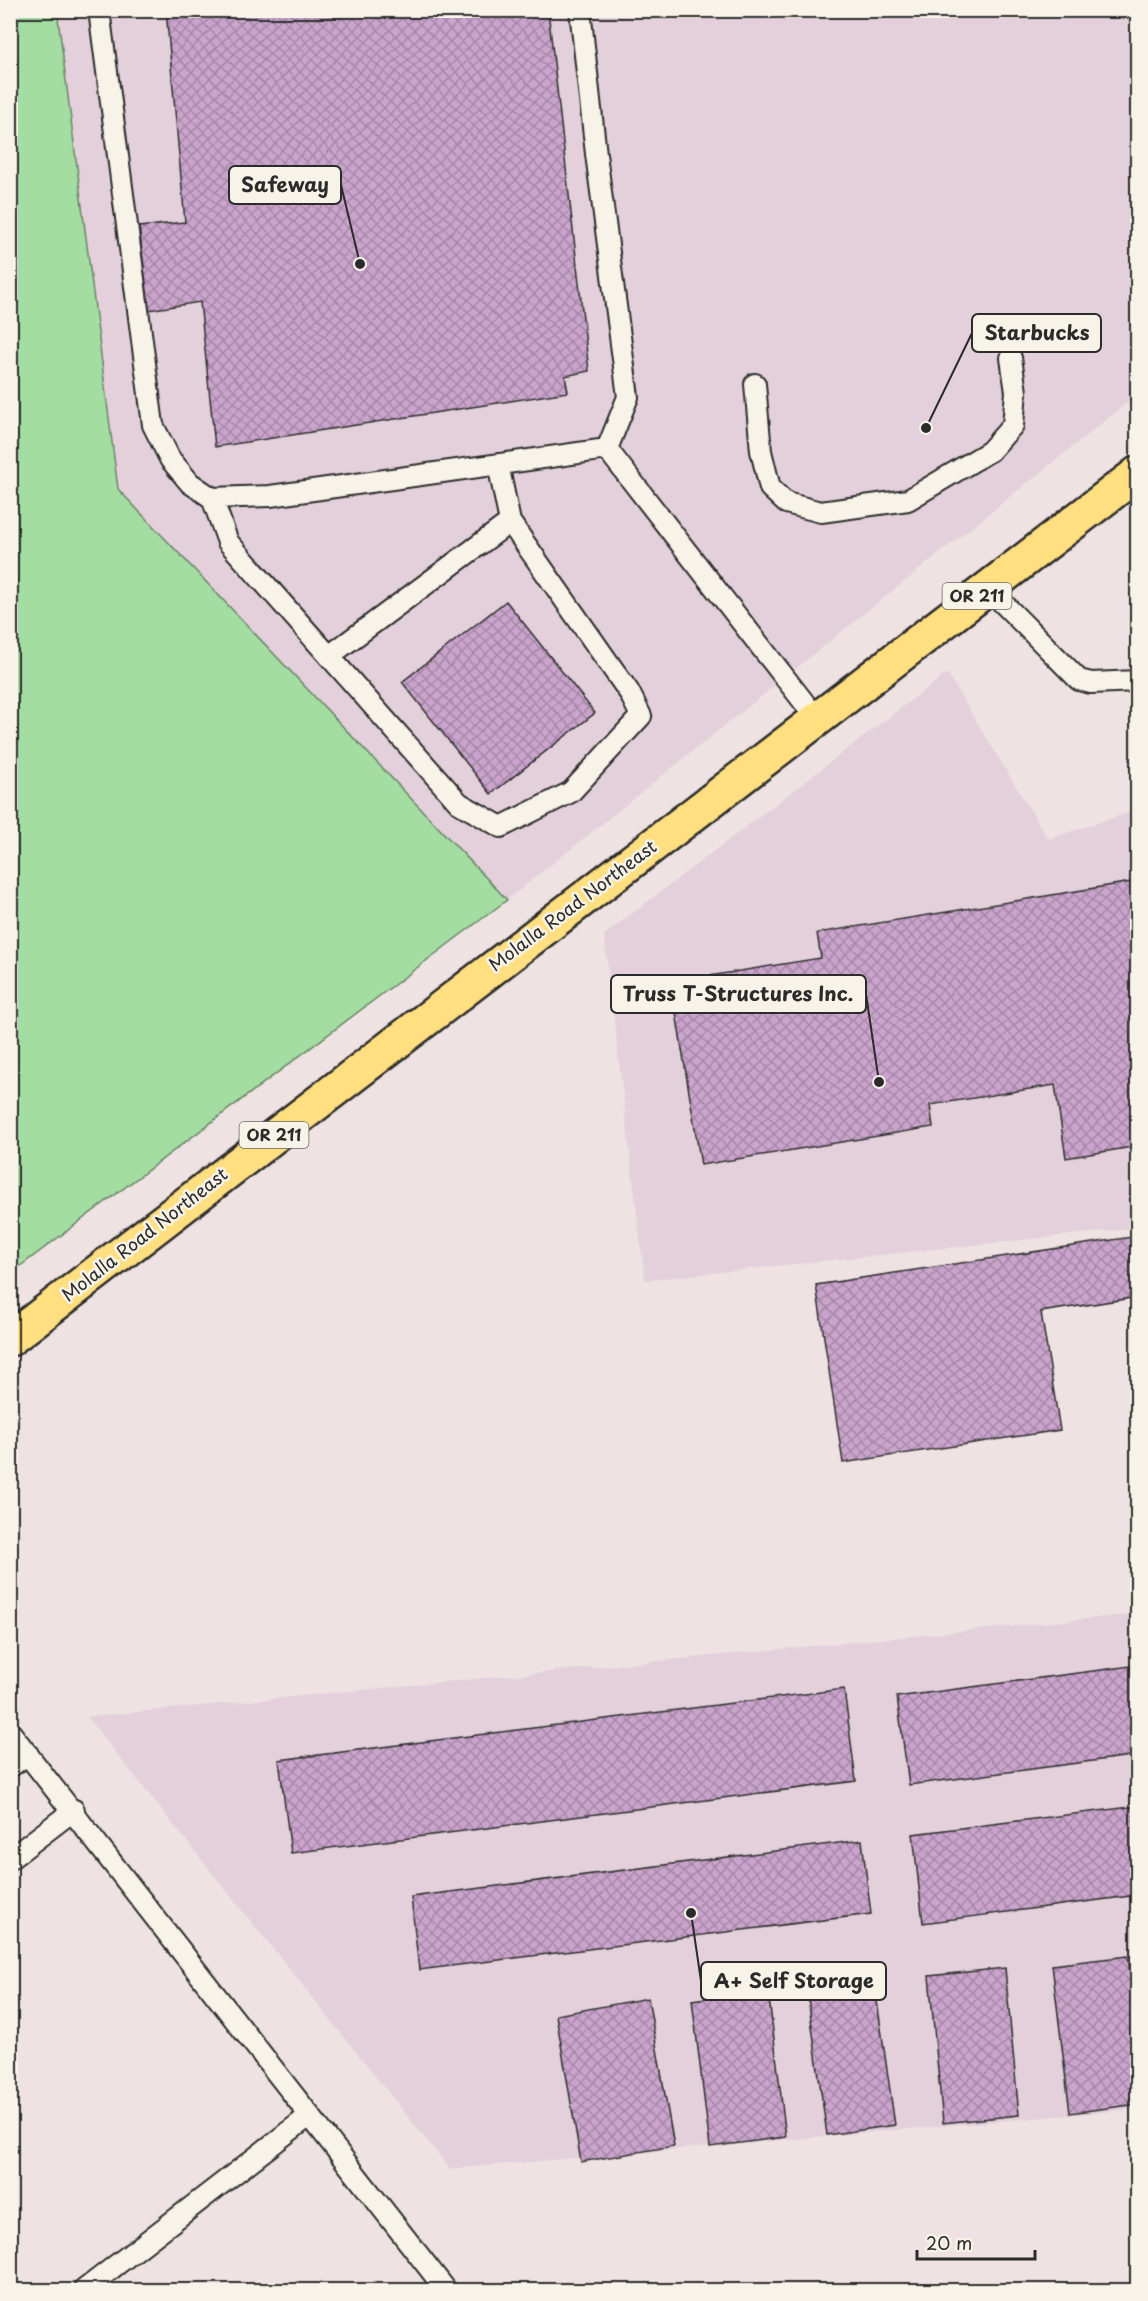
<svg xmlns="http://www.w3.org/2000/svg" width="1148" height="2301" viewBox="0 0 1148 2301" font-family="'Playpen Sans',sans-serif">
  <style>
    .built { fill: #e3d0db }
    .green { fill: #a4dda2; stroke: #688466; stroke-width: 1.5 }
    .building { fill: url(#building-cross-hatch); stroke: #2b2b2b; stroke-width: 1.5 }
    .lines { fill: none; stroke-linecap: round; stroke-linejoin: round }
    .lane-casing { stroke: #2b2b2b; stroke-width: 24 }
    .primary-casing { stroke: #2b2b2b; stroke-width: 38 }
    .lane { stroke: #f7f3e8; stroke-width: 20 }
    .primary { stroke: #ffdf80; stroke-width: 33 }
    .labels { text-anchor: middle; stroke-width: 5; stroke-linejoin: round; paint-order: stroke }
    .shield { fill: #f7f3e8; stroke: #686764; stroke-width: 1.5 }
    .shield-label { font-size: 16px; font-weight: bold; fill: #2b2b2b }
    .street-label { font-size: 18px; fill: #2b2b2b; stroke: #f7f3e8 }
    .leader { fill: none; stroke: #2b2b2b; stroke-width: 2 }
    .callout-dot { fill: #2b2b2b; stroke: #f7f3e8; stroke-width: 2 }
    .callout { fill: #f7f3e8; stroke: #2b2b2b; stroke-width: 2 }
    .callout-label { font-size: 20px; text-anchor: middle; font-weight: bold; fill: #2b2b2b }
  </style>
  <defs>
    <pattern id="building-cross-hatch" width="8" height="8" patternUnits="userSpaceOnUse" patternTransform="scale(1.5)"><rect width="8" height="8" fill="#caa4cc"/><path d="M0 0l8 8M0 8l8-8" fill="none" stroke="#a486a6"/></pattern>
  </defs>
  <rect width="100%" height="100%" fill="#eee3e2"/>
  <filter id="ink" filterUnits="userSpaceOnUse"><feTurbulence type="fractalNoise" baseFrequency=".0167" numOctaves="2"/><feDisplacementMap in="SourceGraphic" scale="12" xChannelSelector="R" yChannelSelector="G"/><feConvolveMatrix kernelMatrix="1 2 1 2 8 2 1 2 1" color-interpolation-filters="sRGB"/></filter>
  <g filter="url(#ink)">
    <!-- built -->
    <path class="built" d="M 57,11 L 1137,11 L 1137,395 L 507,900 L 118,489 Z
      M 947,673 L 1048,839 L 1137,810 L 1137,1228 L 645,1280 L 604,935 Z
      M 1137,1614 L 1137,2109 L 450,2169 L 87,1717 Z"/>
    <!-- green -->
    <path class="green" d="M 57,10 L 118,489 L 507,900 L 11,1273 L 10,11 Z"/>
    <!-- building -->
    <path class="building" d="M 166,10 L 548,10 L 589,371 L 565,376 L 568,392 L 215,447 L 200,302 L 149,310 L 139,227 L 185,222 Z
      M 506,601 L 595,713 L 491,794 L 402,682 Z
      M 1138,881 L 1138,1146 L 1066,1158 L 1055,1085 L 930,1105 L 933,1127 L 701,1165 L 671,982 L 821,958 L 817,933 Z
      M 1138,1236 L 1138,1297 L 1041,1312 L 1060,1430 L 843,1463 L 816,1285 Z
      M 1138,1665 L 1138,1755 L 909,1785 L 897,1697 Z
      M 844,1689 L 856,1781 L 291,1853 L 279,1760 Z
      M 1138,1806 L 1138,1895 L 923,1923 L 913,1834 Z
      M 862,1840 L 871,1914 L 419,1970 L 411,1897 Z
      M 1128,1956 L 1138,2032 L 1138,2104 L 1070,2113 L 1052,1965 Z
      M 1005,1968 L 1019,2115 L 943,2123 L 929,1976 Z
      M 874,1980 L 895,2125 L 827,2135 L 807,1990 Z
      M 768,1990 L 786,2137 L 710,2147 L 692,2000 Z
      M 648,1998 L 674,2146 L 581,2162 L 556,2015 Z"/>
    <g class="lines">
      <defs>
        <path id="lane" d="M 99,10 L 153,425 L 170,459 L 190,483 L 212,498 L 270,496 L 607,449
          M 580,10 L 596,154 L 628,397 L 607,449 L 817,719
          M 755,384 L 761,451 L 770,488 L 786,503 L 821,512 L 908,500 L 990,451 L 1013,425 L 1016,392 L 1011,358
          M 212,498 L 228,542 L 459,803 L 501,827 L 571,792 L 641,716 L 629,692 L 510,522 L 498,464
          M 988,588 L 1079,680 L 1091,683 L 1138,681
          M 329,656 L 510,522
          M 10,1732 L 446,2290
          M 10,1767 L 28,1754
          M 10,1859 L 74,1810
          M 84,2290 L 309,2116"/>
        <path id="primary" d="M 10,1339 L 1138,473"/>
      </defs>
      <!-- lane casing -->
      <use href="#lane" class="lane-casing"/>
      <!-- primary casing -->
      <use href="#primary" class="primary-casing"/>
      <!-- lane -->
      <use href="#lane" class="lane"/>
      <!-- primary -->
      <use href="#primary" class="primary"/>
    </g>
  </g>
  <g class="labels">
    <!-- shield labels -->
    <g class="shield">
      <rect x="942.5" y="583" width="69" height="26" rx="4.5"/>
      <rect x="239.5" y="1122" width="69" height="26" rx="4.5"/>
    </g>
    <g class="shield-label">
      <text x="977" y="602">OR 211</text>
      <text x="274" y="1141">OR 211</text>
    </g>
    <!-- street labels -->
    <g class="street-label">
      <text transform="translate(573 906) rotate(-37)" y="6">Molalla Road Northeast</text>
      <text transform="translate(145 1235) rotate(-38)" y="6">Molalla Road Northeast</text>
    </g>
  </g>
  <!-- callouts -->
  <path class="leader" d="M360 264L341 185M926 428L972 333M879 1082L866 994M691 1913L701 1981"/>
  <g class="callout-dot">
    <circle cx="360" cy="264" r="6"/>
    <circle cx="926" cy="428" r="6"/>
    <circle cx="879" cy="1082" r="6"/>
    <circle cx="691" cy="1913" r="6"/>
  </g>
  <g class="callout">
    <rect x="229" y="166" width="112" height="38" rx="6"/>
    <rect x="972" y="314" width="129" height="38" rx="6"/>
    <rect x="611" y="975" width="255" height="38" rx="6"/>
    <rect x="701" y="1962" width="185" height="38" rx="6"/>
  </g>
  <g class="callout-label">
    <text x="285" y="192">Safeway</text>
    <text x="1037" y="340">Starbucks</text>
    <text x="738" y="1001">Truss T-Structures Inc.</text>
    <text x="794" y="1988">A+ Self Storage</text>
  </g>
  <!-- margin -->
  <rect width="1148" height="2301" fill="none" stroke="#f7f3e8" stroke-width="36"/>
  <rect x="18" y="18" width="1112" height="2265" fill="none" stroke="#2b2b2b" stroke-width="2" filter="url(#ink)"/>
  <!-- scale -->
  <path d="M917 2250v9h118v-9" fill="none" stroke="#2b2b2b" stroke-width="3"/>
  <text x="926" y="2250" font-size="18" fill="#2b2b2b" stroke="#f7f3e8" stroke-width="4.5" paint-order="stroke">20 m</text>
</svg>
